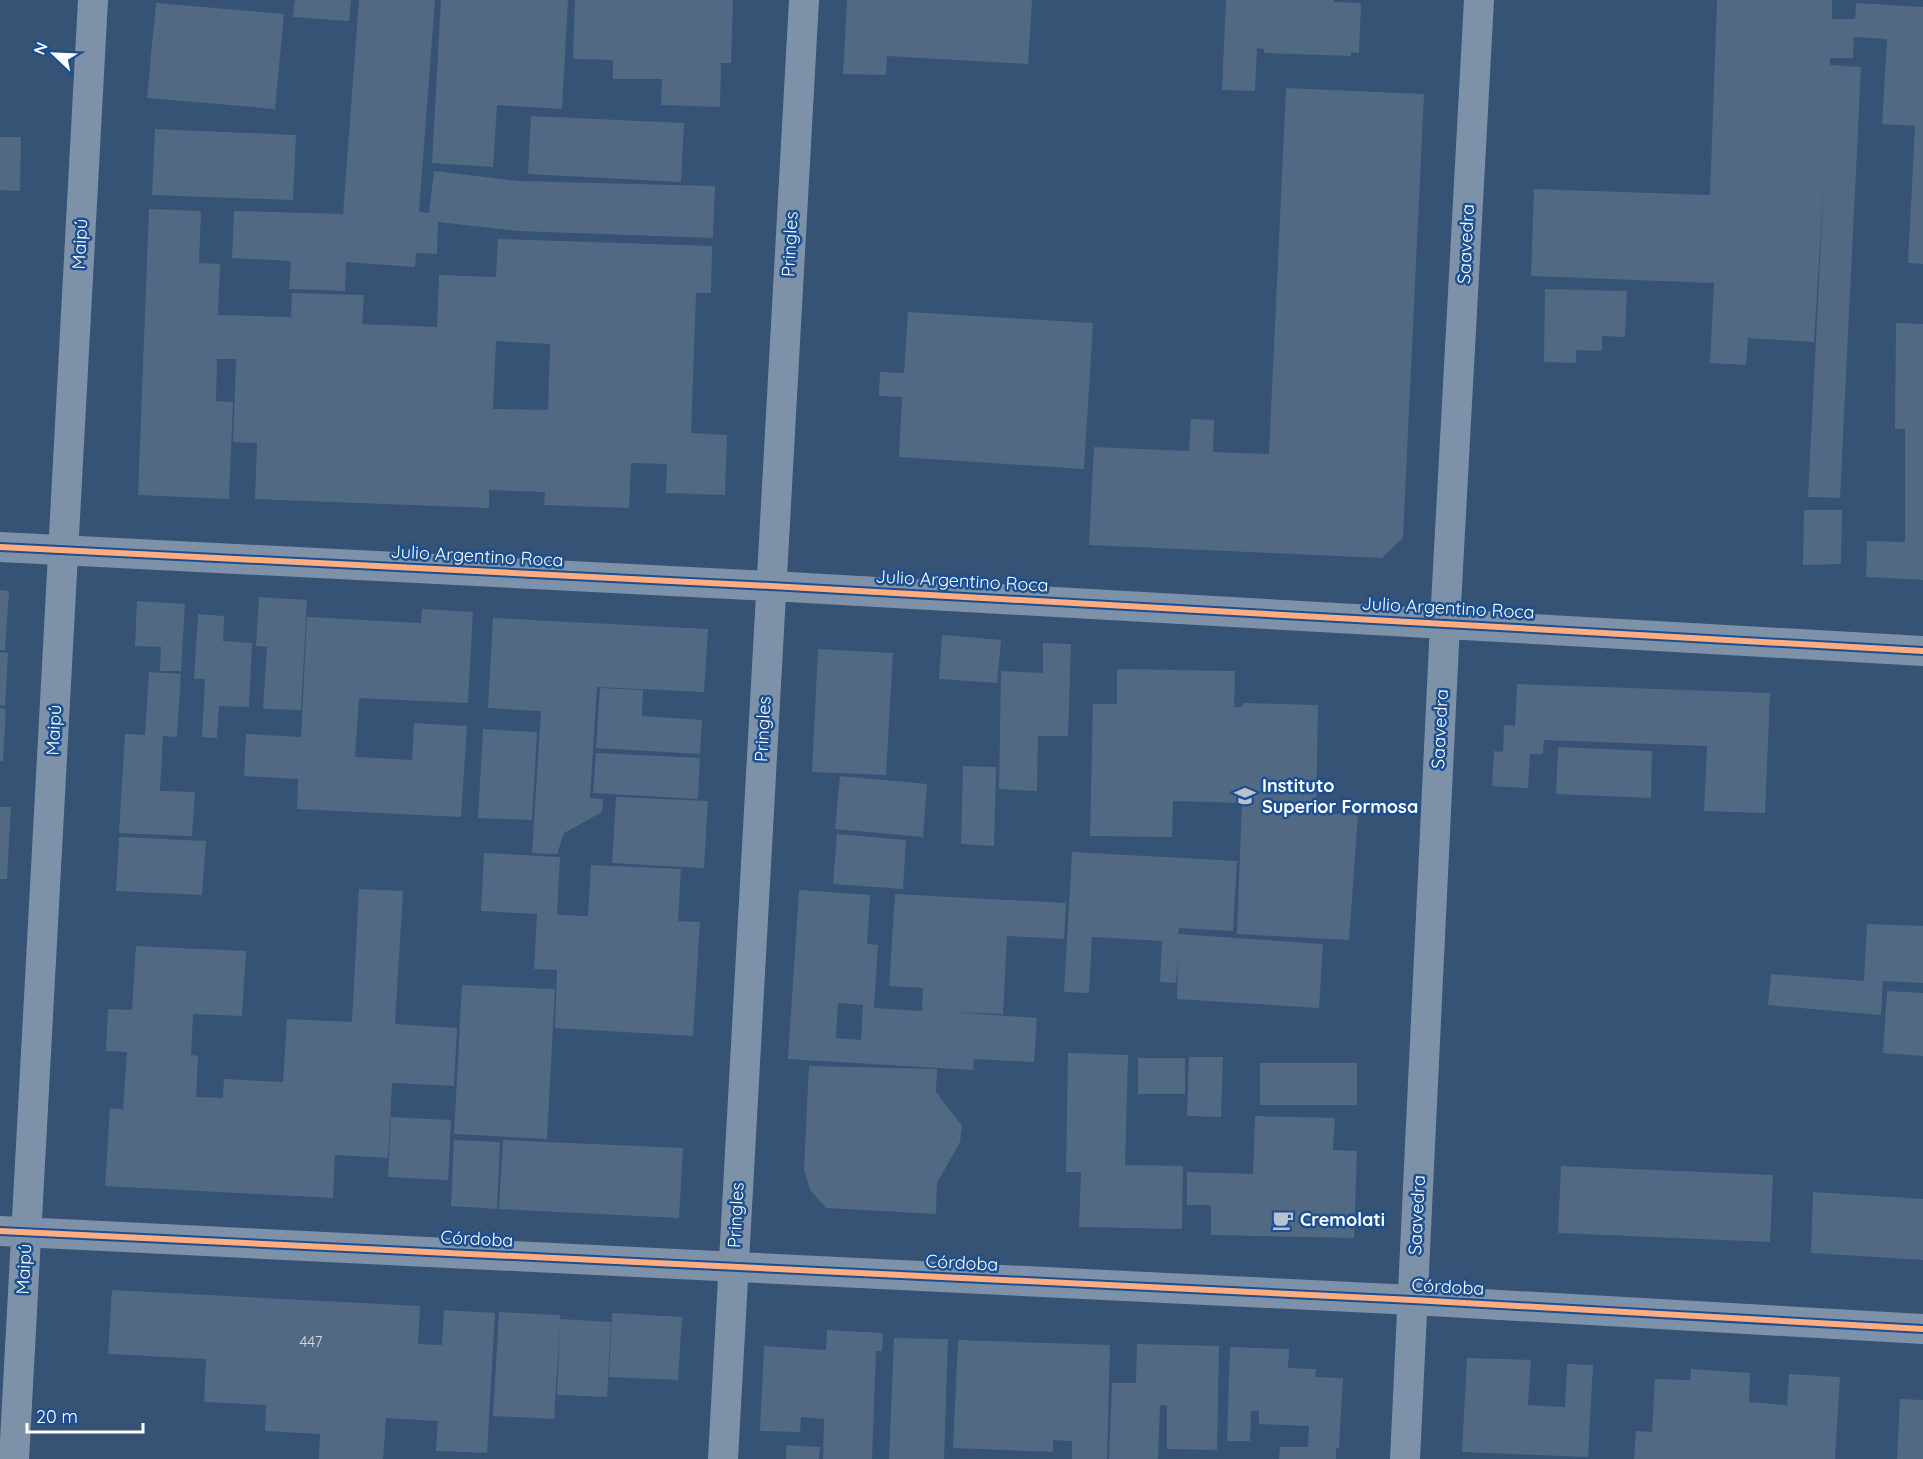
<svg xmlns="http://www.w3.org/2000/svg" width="1923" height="1459" viewBox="0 0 1923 1459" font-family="Quicksand,sans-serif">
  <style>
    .building { fill: #526984; fill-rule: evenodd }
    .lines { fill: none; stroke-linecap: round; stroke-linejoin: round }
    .street { stroke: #7d92a8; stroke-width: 30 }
    .cycleway-casing { stroke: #1b4f8f; stroke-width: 10 }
    .cycleway { stroke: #ffac80; stroke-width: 6 }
    .labels { text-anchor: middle; stroke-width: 5; stroke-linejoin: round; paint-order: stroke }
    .number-label { font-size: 15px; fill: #d4dae0 }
    .street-label { font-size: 18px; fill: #fff; stroke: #1b4f8f }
    .poi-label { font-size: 18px; font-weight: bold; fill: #fff; stroke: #1b4f8f; text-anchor: start }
  </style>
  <rect width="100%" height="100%" fill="#365274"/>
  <!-- building -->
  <path class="building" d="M 295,0 L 351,0 L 349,21 L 293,17 Z
    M 359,0 L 435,0 L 419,212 L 429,213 L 434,171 L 519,181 L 715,186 L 713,238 L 517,231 L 438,222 L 437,254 L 416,253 L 415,267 L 346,262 L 345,291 L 289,289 L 291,261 L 232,258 L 234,211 L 343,214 Z
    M 441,0 L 568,0 L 562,109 L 497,105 L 493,167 L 432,163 Z
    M 575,0 L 733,0 L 731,63 L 721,63 L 720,107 L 661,105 L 662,79 L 613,79 L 613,60 L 573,59 Z
    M 847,0 L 1032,0 L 1028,64 L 887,56 L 886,75 L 843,74 Z
    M 1226,0 L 1334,0 L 1334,2 L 1361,3 L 1359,53 L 1351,52 L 1351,56 L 1264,53 L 1264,49 L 1257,48 L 1255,91 L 1222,90 Z
    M 1717,0 L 1832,0 L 1832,19 L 1855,19 L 1856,3 L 1923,7 L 1923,264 L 1908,263 L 1915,126 L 1882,124 L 1887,39 L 1854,37 L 1853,58 L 1830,58 L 1830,65 L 1861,67 L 1840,498 L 1808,497 L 1824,182 L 1814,342 L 1748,338 L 1746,365 L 1710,363 L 1714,283 L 1531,276 L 1534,189 L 1710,195 Z
    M 156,3 L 284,14 L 275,109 L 147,98 Z
    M 1286,88 L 1424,94 L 1403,538 L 1382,558 L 1089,545 L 1094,447 L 1189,451 L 1191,419 L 1214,420 L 1213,452 L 1269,454 Z
    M 531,116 L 684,123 L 681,182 L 528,174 Z
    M 155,129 L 296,135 L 293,200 L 152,195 Z
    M 0,137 L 21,137 L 20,191 L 0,190 Z
    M 149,209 L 201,211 L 199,263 L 220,264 L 218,315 L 291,317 L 292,293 L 364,295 L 362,324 L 437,327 L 439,275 L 496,277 L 498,239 L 712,246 L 711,293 L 696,293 L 691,433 L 727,435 L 725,495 L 666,493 L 667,464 L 631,463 L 629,508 L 544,505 L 545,492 L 489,490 L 489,508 L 255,499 L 257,443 L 233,442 L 236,359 L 217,359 L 216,401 L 233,402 L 229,499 L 138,495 ZM 552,286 L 548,410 L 493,409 L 496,341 L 550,344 Z
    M 1545,289 L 1627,291 L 1625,337 L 1602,336 L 1602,351 L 1576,350 L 1576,363 L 1544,362 Z
    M 908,312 L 1093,323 L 1084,469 L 899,457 L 902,397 L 879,396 L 880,372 L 904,373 Z
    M 1896,323 L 1923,324 L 1923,580 L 1866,577 L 1867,541 L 1905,542 L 1905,429 L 1895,429 Z
    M 1804,510 L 1842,510 L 1841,564 L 1803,565 Z
    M 0,590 L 9,591 L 5,650 L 0,650 Z
    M 259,597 L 307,600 L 301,710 L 263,709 L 267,647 L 256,646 Z
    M 137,601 L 185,604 L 181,671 L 160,671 L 161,647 L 135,646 Z
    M 422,609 L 473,612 L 468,703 L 359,698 L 355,757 L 412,760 L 414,723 L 467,726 L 461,817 L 297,809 L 298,779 L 244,776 L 246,734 L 301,737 L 307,617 L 421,623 Z
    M 198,614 L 224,616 L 223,641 L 252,643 L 249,707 L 219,706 L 217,738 L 202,737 L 205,679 L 194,679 Z
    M 493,618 L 708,629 L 704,692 L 597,687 L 590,798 L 603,799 L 602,812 L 564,833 L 557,854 L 532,853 L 541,711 L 488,708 Z
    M 942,635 L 1001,640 L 997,683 L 939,679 Z
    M 1043,643 L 1071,644 L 1068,736 L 1038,736 L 1037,791 L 999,789 L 1001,671 L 1043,673 Z
    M 818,649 L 893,653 L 886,775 L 812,772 Z
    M 0,652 L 8,653 L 5,706 L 0,705 Z
    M 1117,669 L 1235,671 L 1234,707 L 1243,707 L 1243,703 L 1318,705 L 1316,813 L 1358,815 L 1349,940 L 1237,934 L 1242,803 L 1173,801 L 1172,837 L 1090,836 L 1093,704 L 1117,704 Z
    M 149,672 L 181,674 L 177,737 L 163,736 L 160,791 L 195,792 L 192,836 L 119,833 L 125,734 L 145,735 Z
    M 1517,684 L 1770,693 L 1765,813 L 1704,811 L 1707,746 L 1544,740 L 1543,754 L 1530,754 L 1528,788 L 1492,786 L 1494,751 L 1503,752 L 1504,725 L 1515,726 Z
    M 600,688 L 643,690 L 642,716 L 702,720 L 700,754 L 596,748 Z
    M 0,708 L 6,709 L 3,761 L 0,761 Z
    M 483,729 L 537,732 L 532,820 L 478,818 Z
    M 1558,747 L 1652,751 L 1651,798 L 1556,794 Z
    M 596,753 L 700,758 L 698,799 L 593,793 Z
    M 963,766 L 996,767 L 994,846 L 961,844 Z
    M 840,776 L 927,784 L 923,837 L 835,829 Z
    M 616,797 L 708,801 L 704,868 L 612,863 Z
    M 0,807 L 11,807 L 7,879 L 0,879 Z
    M 837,834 L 906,840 L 903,889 L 833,884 Z
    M 119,837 L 206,841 L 202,895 L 116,891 Z
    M 1072,852 L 1237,861 L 1233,931 L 1179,928 L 1178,934 L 1323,944 L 1319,1008 L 1177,999 L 1178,956 L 1176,983 L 1160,982 L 1162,941 L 1092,937 L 1089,993 L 1064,992 Z
    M 484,853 L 560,857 L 557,915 L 588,916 L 591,865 L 681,869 L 678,921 L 700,922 L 693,1036 L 555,1028 L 557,970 L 534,969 L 537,914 L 481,911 Z
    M 359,889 L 403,891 L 395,1024 L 457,1028 L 454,1086 L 392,1083 L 388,1158 L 335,1155 L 333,1198 L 105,1186 L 110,1108 L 123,1109 L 127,1052 L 106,1051 L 108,1009 L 132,1010 L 136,946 L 246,951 L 242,1016 L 193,1014 L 191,1055 L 198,1056 L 196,1097 L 223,1098 L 224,1079 L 283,1082 L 287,1019 L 352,1022 Z
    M 799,890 L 870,895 L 867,944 L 878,945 L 874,1008 L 922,1011 L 923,988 L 889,986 L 895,894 L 1066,903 L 1064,939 L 1007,936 L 1003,1014 L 952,1012 L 1037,1018 L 1034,1062 L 974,1059 L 973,1070 L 788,1059 ZM 838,1003 L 863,1005 L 861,1040 L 836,1038 Z
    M 1867,924 L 1923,926 L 1923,983 L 1883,981 L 1881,1015 L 1768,1005 L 1771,974 L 1864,981 Z
    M 462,985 L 555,989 L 547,1139 L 454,1134 Z
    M 1887,991 L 1923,993 L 1923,1056 L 1883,1053 Z
    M 1068,1053 L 1128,1055 L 1125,1165 L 1183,1166 L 1182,1229 L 1079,1227 L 1081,1172 L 1066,1172 Z
    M 1189,1057 L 1223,1057 L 1221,1117 L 1187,1116 Z
    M 1138,1058 L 1185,1058 L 1185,1094 L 1138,1094 Z
    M 1260,1063 L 1357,1063 L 1357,1105 L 1260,1105 Z
    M 809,1066 L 937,1069 L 936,1092 L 962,1126 L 960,1142 L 937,1183 L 936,1214 L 826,1208 L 810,1190 L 804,1169 Z
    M 1255,1116 L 1335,1118 L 1333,1150 L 1357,1151 L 1354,1238 L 1211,1235 L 1211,1205 L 1187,1205 L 1187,1172 L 1253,1174 Z
    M 391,1117 L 451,1120 L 448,1180 L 388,1177 Z
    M 454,1140 L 500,1142 L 497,1209 L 451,1206 Z
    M 503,1140 L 683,1148 L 679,1218 L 499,1209 Z
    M 1561,1166 L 1773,1175 L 1770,1242 L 1558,1233 Z
    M 1813,1192 L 1923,1199 L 1923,1260 L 1811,1253 Z
    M 112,1290 L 420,1306 L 418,1344 L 442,1345 L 444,1310 L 495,1313 L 487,1453 L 436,1451 L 438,1421 L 386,1418 L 383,1459 L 319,1459 L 320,1434 L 265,1431 L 266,1405 L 204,1402 L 206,1359 L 108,1354 Z
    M 499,1312 L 560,1315 L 560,1319 L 611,1322 L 607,1397 L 557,1395 L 560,1322 L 554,1419 L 493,1416 Z
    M 612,1313 L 682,1317 L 678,1380 L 609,1377 Z
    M 827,1330 L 883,1333 L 882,1351 L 876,1351 L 872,1459 L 823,1459 L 824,1419 L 801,1417 L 800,1432 L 760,1431 L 764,1346 L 826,1350 Z
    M 894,1338 L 948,1339 L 944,1459 L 889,1459 Z
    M 958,1340 L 1110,1345 L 1107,1459 L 1072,1459 L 1072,1441 L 1053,1440 L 1053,1452 L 953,1448 Z
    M 1137,1344 L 1219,1346 L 1217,1450 L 1167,1449 L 1167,1406 L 1160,1405 L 1158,1459 L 1109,1459 L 1112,1383 L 1136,1383 Z
    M 1230,1347 L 1289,1349 L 1288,1368 L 1316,1369 L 1315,1377 L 1343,1378 L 1339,1448 L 1336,1448 L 1336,1459 L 1279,1459 L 1280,1447 L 1328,1447 L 1308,1447 L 1309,1426 L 1259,1424 L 1259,1411 L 1251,1411 L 1250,1441 L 1227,1441 Z
    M 1467,1358 L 1531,1360 L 1528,1405 L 1565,1407 L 1567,1364 L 1593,1365 L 1588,1457 L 1462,1452 Z
    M 1691,1369 L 1750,1373 L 1749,1402 L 1787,1405 L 1789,1374 L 1840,1377 L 1835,1459 L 1634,1459 L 1636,1431 L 1652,1432 L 1655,1379 L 1690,1380 Z
    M 1900,1399 L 1923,1400 L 1923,1459 L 1897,1459 Z
    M 786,1445 L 820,1447 L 819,1459 L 786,1459 Z"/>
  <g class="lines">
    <!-- street -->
    <path class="street" d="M 0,547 L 771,586 L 1923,651
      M 0,1231 L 1413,1300 L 1923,1329
      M 14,1459 L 93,0
      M 723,1459 L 804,0
      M 1405,1459 L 1445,623 L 1479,0"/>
    <defs>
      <path id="cycleway" d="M 0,547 L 771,586 L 1923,651
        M 0,1231 L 1413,1300 L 1923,1329"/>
    </defs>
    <!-- cycleway casing -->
    <use href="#cycleway" class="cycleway-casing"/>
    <!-- cycleway -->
    <use href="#cycleway" class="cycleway"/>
  </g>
  <!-- icons -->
  <defs>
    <symbol id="university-bare" viewBox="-9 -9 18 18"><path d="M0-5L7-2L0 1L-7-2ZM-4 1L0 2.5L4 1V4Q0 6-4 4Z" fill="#b9c2ce" stroke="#1b4f8f" stroke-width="2.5" paint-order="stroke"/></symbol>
    <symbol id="cafe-bare" viewBox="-9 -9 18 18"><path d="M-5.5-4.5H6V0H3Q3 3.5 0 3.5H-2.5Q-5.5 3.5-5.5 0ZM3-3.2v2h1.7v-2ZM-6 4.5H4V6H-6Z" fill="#b9c2ce" stroke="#1b4f8f" stroke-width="2.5" paint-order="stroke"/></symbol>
  </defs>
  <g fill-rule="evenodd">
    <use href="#university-bare" x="1230" y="781" width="30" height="30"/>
    <use href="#cafe-bare" x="1268" y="1205" width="30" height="30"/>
  </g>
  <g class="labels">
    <!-- number labels -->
    <g class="number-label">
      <text x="311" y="1347">447</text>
    </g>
    <!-- street labels -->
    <g class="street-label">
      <text transform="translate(80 244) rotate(-87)" y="6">Maipú</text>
      <text transform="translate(790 244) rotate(-87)" y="6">Pringles</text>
      <text transform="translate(1466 244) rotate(-87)" y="6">Saavedra</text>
      <text transform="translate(477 556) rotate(3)" y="6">Julio Argentino Roca</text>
      <text transform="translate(962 581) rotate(3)" y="6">Julio Argentino Roca</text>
      <text transform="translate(1448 608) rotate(3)" y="6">Julio Argentino Roca</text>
      <text transform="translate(763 729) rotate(-87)" y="6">Pringles</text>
      <text transform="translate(1440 729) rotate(-87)" y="6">Saavedra</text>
      <text transform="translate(54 730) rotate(-87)" y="6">Maipú</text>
      <text transform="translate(736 1215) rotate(-87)" y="6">Pringles</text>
      <text transform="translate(1417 1215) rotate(-87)" y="6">Saavedra</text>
      <text transform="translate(477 1239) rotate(3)" y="6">Córdoba</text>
      <text transform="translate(962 1263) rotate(3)" y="6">Córdoba</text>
      <text transform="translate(24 1269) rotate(-87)" y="6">Maipú</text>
      <text transform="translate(1448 1287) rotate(3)" y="6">Córdoba</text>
    </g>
    <!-- poi labels -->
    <g class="poi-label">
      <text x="1262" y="792">Instituto<tspan x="1262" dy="21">Superior Formosa</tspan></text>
      <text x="1300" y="1226">Cremolati</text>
    </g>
  </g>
  <!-- north arrow -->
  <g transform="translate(54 54) rotate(293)" stroke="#1b4f8f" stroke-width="4.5" paint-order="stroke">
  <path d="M0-4.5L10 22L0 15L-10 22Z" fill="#ffffff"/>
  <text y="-9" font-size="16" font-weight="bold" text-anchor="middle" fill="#ffffff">N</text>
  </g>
  <!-- scale -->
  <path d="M27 1423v9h116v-9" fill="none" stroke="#ffffff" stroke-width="3"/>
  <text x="36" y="1423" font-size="18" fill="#ffffff" stroke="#1b4f8f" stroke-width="4.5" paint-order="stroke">20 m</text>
</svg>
